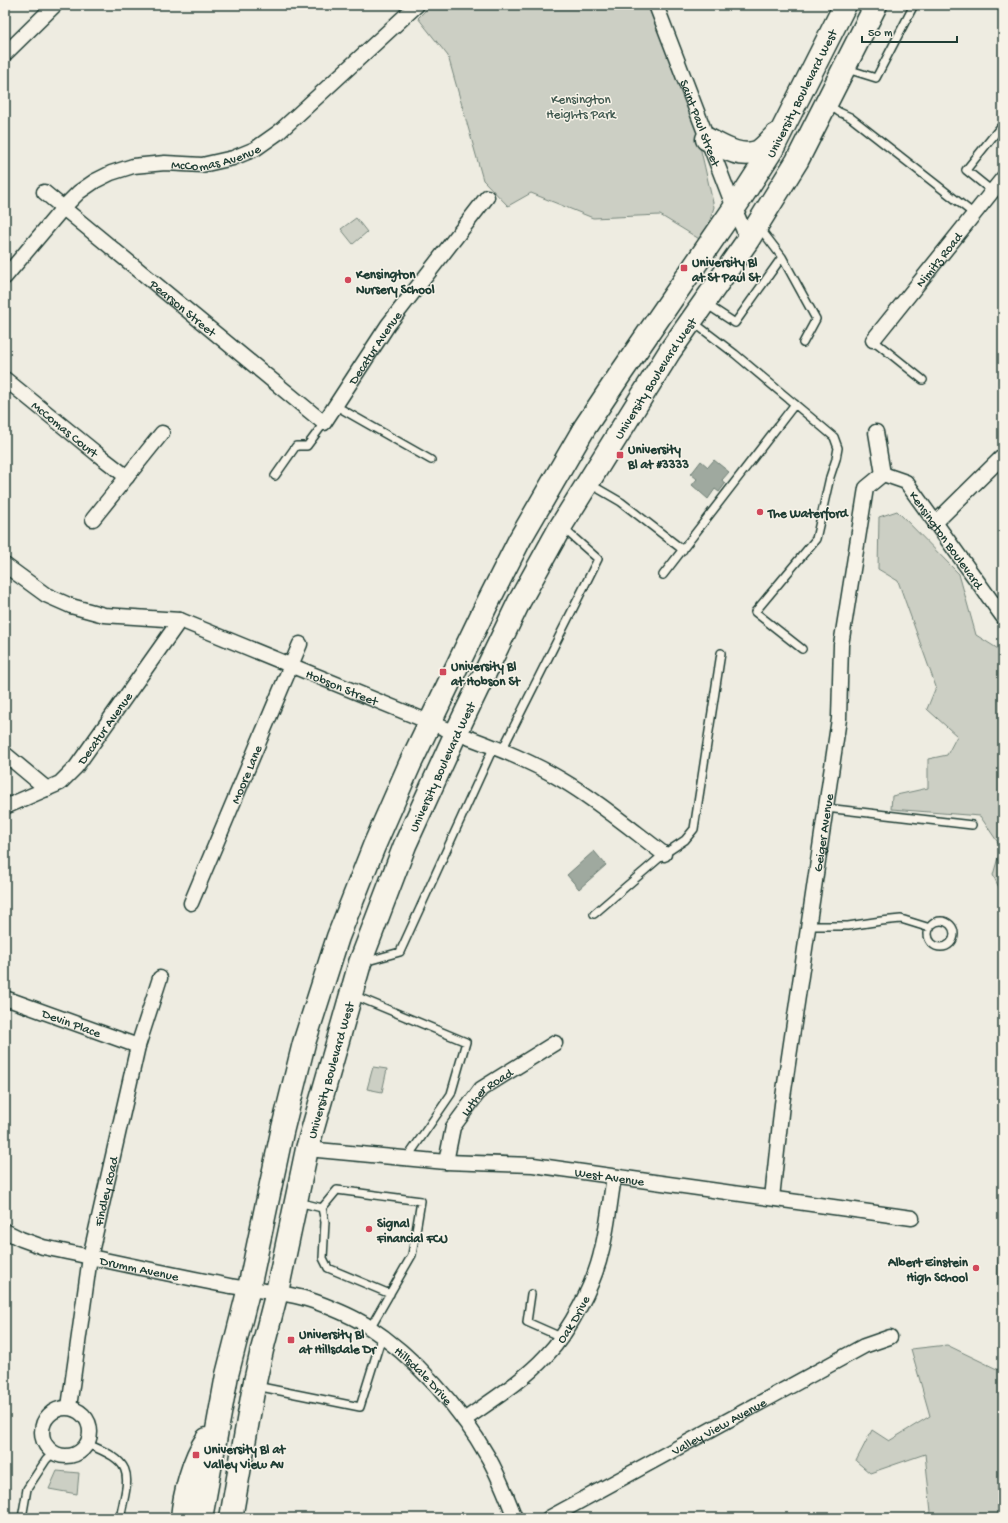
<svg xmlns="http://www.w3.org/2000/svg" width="1008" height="1523" viewBox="0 0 1008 1523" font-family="'Gochi Hand',sans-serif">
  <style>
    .green { fill: #cccfc4; stroke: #76867c }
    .water { fill: #9fa99f; stroke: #6c7e74 }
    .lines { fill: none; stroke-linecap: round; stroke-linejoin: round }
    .lane-casing { stroke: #1f3d34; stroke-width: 10 }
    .street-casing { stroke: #1f3d34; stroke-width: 17 }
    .primary-casing { stroke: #1f3d34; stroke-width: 25 }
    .lane { stroke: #f7f3e8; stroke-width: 7 }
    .street { stroke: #f7f3e8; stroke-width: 14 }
    .primary { stroke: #f7f3e8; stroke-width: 22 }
    .poi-dot { fill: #d1495b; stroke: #f7f3e8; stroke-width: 1.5 }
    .labels { text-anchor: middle; stroke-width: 3; stroke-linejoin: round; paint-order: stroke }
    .street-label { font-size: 13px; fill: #1f3d34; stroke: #f7f3e8 }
    .park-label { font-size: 13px; fill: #425a51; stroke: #f7f3e8 }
    .poi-label { font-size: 13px; font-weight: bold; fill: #1f3d34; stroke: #f7f3e8; text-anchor: start }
  </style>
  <rect width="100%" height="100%" fill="#eeece1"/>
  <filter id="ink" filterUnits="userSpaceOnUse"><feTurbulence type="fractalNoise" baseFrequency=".025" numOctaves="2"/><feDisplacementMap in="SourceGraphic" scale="8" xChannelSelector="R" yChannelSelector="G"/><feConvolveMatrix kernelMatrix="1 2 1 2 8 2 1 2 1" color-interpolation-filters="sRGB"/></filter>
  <g filter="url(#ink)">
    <!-- green -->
    <path class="green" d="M 431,5 L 649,5 L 692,112 L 714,207 L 707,230 L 701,240 L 660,215 L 593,218 L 531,193 L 508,206 L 483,180 L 448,56 L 418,18 Z
      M 356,218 L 367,232 L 353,244 L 341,229 Z
      M 897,511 L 959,574 L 976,635 L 1003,652 L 1003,896 L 993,875 L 1001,847 L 980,816 L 891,809 L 892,796 L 928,788 L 928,759 L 947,755 L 957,736 L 927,709 L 936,687 L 898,581 L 878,569 L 879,517 Z
      M 373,1067 L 387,1069 L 382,1092 L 367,1089 Z
      M 1003,1225 L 1003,1321 C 996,1294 995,1252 1003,1225 Z
      M 947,1345 L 1003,1372 L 1003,1518 L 922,1518 L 931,1512 L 925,1454 L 870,1473 L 856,1461 L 872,1430 L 889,1441 L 930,1416 L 911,1349 Z
      M 57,1471 L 79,1473 L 77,1494 L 49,1489 Z"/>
    <!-- water -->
    <path class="water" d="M 714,460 L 729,472 L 722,480 L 725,484 L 719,492 L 715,489 L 708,499 L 692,485 L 697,479 L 691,474 L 701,461 L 708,467 Z
      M 594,851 L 606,865 L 579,889 L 567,875 Z"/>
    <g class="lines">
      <defs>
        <path id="lane" d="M 847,69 L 876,78 L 914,5
          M 829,105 L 839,112 L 850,117 L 974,214
          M 992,191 L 966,170 L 1003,124
          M 759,227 L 782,257 L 816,319 L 803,343
          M 706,304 L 735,323 L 782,257
          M 693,322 L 735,354 L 821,426 L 834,437 L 838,448 L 836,459 L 830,477 L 816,539 L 755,612 L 802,649
          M 873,340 L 923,380
          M 336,406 L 431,460
          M 275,476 L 296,446 L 307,446 L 324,423
          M 590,484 L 621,502 L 683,550
          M 663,575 L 795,404
          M 502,750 L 598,559 L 563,528
          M 826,808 L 972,825
          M 594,914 L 664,854 L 685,840 L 694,829 L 721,653
          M928 934a13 13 0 1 1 26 0a13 13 0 1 1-26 0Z
          M 808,926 L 848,926 L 881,921 L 901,919 L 930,928
          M 364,962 L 400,952 L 494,746
          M 353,995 L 466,1042 L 451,1094 L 407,1158
          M 298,1202 L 322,1208
          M 531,1294 L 527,1322 L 561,1337
          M 370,1328 L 412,1255 L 421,1201 L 337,1190 L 322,1208 L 325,1222 L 323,1258 L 328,1268 L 390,1294
          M 256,1386 L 360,1407 L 382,1336
          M 87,1444 C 135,1463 130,1472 120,1518
          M 22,1518 L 27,1489 L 46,1460 L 53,1453"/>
        <g id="street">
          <path id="s1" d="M 656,5 L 734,208 L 748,240"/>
          <path d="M 5,54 L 55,5"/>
          <path id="s2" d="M 44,192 L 324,423 L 388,325 L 487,197"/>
          <path id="s3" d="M 5,277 L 63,208 L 79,192 L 95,181 L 111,173 L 133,166 L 165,163 L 202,165 L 233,158 L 255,149 L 279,132 L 417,5"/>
          <path id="s4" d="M 873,340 L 1003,178"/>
          <path id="s5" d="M 5,379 L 96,453 L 127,477"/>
          <path d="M 876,432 L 883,474"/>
          <path id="s6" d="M 883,474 L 906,482 L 1003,617"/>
          <path d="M 93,519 L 162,433"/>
          <path d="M 936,522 L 1003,456"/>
          <path id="s7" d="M 5,565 L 46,595 L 71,606 L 104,615 L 180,620 L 456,733 C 493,746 529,760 562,780 C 598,801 631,829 664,854"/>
          <path d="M 5,754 L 47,789"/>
          <path id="s8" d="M 5,807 L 60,783 L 76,767 L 180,620"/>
          <path id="s9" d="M 191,903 L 300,644"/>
          <path id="s10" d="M 5,998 L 138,1046"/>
          <path id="s11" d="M 307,1149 L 446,1162 L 533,1165 L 912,1218"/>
          <path id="s12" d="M 446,1162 L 453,1127 L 481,1089 L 555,1043"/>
          <path id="s13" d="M 772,1198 L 782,1104 L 839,719 L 841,645 L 866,488 L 883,474"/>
          <path id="s14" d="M 5,1231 L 21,1239 L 43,1247 C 105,1260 168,1274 230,1286 C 258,1291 289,1292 316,1302 C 332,1308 352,1316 366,1325 C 414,1356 460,1407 488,1457 C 499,1476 507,1497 515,1518"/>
          <path id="s15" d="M 69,1407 L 90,1257 L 138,1046 L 160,978"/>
          <circle cx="66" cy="1432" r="24"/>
          <path id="s16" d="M 464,1420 C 492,1400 523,1381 546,1356 C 570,1331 595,1283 602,1249 C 608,1225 610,1201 614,1177"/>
          <path id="s17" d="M 549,1518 L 864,1346 L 890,1337"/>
        </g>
        <g id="primary">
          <path d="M 707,139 C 723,147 739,158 757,152 C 764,149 770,140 776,135"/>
          <path d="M 182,1518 C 184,1495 193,1459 207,1439"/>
          <path id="s18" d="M 201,1518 L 227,1375 L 249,1288 L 282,1132 L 304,1043 L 338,937 L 374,846 L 410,764 L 486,606 L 520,539 L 585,427 L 619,376 L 739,201 L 772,150 L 845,5"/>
          <path id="s19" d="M 231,1518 L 254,1386 L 262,1350 L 277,1292 L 307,1149 L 360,963 L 405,845 L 456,733 L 519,602 L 561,526 L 670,351 L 748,240 L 797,161 L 876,5"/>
        </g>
      </defs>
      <!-- lane casing -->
      <use href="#lane" class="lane-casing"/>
      <!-- street casing -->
      <use href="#street" class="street-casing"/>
      <!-- primary casing -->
      <use href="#primary" class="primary-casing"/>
      <!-- lane -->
      <use href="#lane" class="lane"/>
      <!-- street -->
      <use href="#street" class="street"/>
      <!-- primary -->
      <use href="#primary" class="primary"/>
    </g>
  </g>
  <!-- markers -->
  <g class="poi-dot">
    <rect x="680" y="264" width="8" height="8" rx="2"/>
    <circle cx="348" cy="280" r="4"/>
    <rect x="616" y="451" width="8" height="8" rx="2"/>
    <circle cx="760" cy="512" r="4"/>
    <rect x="439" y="668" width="8" height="8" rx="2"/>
    <circle cx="369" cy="1229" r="4"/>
    <circle cx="976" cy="1268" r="4"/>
    <rect x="287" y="1336" width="8" height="8" rx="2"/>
    <rect x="192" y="1451" width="8" height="8" rx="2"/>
  </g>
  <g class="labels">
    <!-- street labels -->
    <g class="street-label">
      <text dy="5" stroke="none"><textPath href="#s18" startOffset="1563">University Boulevard West</textPath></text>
      <text dy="5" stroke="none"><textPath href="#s1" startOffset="126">Saint Paul Street</textPath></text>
      <text dy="5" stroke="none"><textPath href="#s3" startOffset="257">McComas Avenue</textPath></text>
      <text dy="5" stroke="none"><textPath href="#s4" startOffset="104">Nimitz Road</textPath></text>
      <text dy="5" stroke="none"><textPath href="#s2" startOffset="181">Pearson Street</textPath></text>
      <text dy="5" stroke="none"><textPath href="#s2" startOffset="454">Decatur Avenue</textPath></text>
      <text dy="5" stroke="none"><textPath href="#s19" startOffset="1227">University Boulevard West</textPath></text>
      <text dy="5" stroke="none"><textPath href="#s5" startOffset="78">McComas Court</textPath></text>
      <text dy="5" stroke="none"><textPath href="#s6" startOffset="95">Kensington Boulevard</textPath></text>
      <text dy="5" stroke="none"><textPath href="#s7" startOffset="364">Hobson Street</textPath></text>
      <text dy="5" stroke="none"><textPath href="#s8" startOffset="131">Decatur Avenue</textPath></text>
      <text dy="5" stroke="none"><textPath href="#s19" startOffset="783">University Boulevard West</textPath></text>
      <text dy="5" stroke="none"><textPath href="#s9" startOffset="140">Moore Lane</textPath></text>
      <text dy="5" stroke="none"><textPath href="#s13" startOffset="369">Geiger Avenue</textPath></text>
      <text dy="5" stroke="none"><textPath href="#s10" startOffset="71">Devin Place</textPath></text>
      <text dy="5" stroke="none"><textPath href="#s19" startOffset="459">University Boulevard West</textPath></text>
      <text dy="5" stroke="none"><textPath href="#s12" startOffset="85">Luther Road</textPath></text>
      <text dy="5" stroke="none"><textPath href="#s11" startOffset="304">West Avenue</textPath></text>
      <text dy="5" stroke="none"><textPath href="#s15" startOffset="219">Findley Road</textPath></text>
      <text dy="5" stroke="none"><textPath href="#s14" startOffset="140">Drumm Avenue</textPath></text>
      <text dy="5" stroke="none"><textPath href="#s16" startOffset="150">Oak Drive</textPath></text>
      <text dy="5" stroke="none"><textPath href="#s14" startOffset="452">Hillsdale Drive</textPath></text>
      <text dy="5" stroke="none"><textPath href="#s17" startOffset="193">Valley View Avenue</textPath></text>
    </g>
    <!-- park labels -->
    <g class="park-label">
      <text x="581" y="103">Kensington<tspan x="581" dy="15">Heights Park</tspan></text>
    </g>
    <!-- poi labels -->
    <g class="poi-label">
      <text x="692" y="266">University Bl<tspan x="692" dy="15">at St Paul St</tspan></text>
      <text x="356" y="278">Kensington<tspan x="356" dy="15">Nursery School</tspan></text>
      <text x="628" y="453">University<tspan x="628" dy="15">Bl at #3333</tspan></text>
      <text x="768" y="517">The Waterford</text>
      <text x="451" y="670">University Bl<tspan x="451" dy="15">at Hobson St</tspan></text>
      <text x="377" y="1227">Signal<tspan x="377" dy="15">Financial FCU</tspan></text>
      <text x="968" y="1266" text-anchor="end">Albert Einstein<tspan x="968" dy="15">High School</tspan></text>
      <text x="299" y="1338">University Bl<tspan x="299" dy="15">at Hillsdale Dr</tspan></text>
      <text x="204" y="1453">University Bl at<tspan x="204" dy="15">Valley View Av</tspan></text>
    </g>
  </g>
  <!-- margin -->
  <rect width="1008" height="1523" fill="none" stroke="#f7f3e8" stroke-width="20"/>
  <rect x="10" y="10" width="988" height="1503" fill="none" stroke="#1f3d34" stroke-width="1.5" filter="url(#ink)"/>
  <!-- scale -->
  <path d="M862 36v6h95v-6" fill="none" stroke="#1f3d34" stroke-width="2"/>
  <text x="868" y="36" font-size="12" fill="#1f3d34" stroke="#f7f3e8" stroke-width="3" paint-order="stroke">50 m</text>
</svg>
